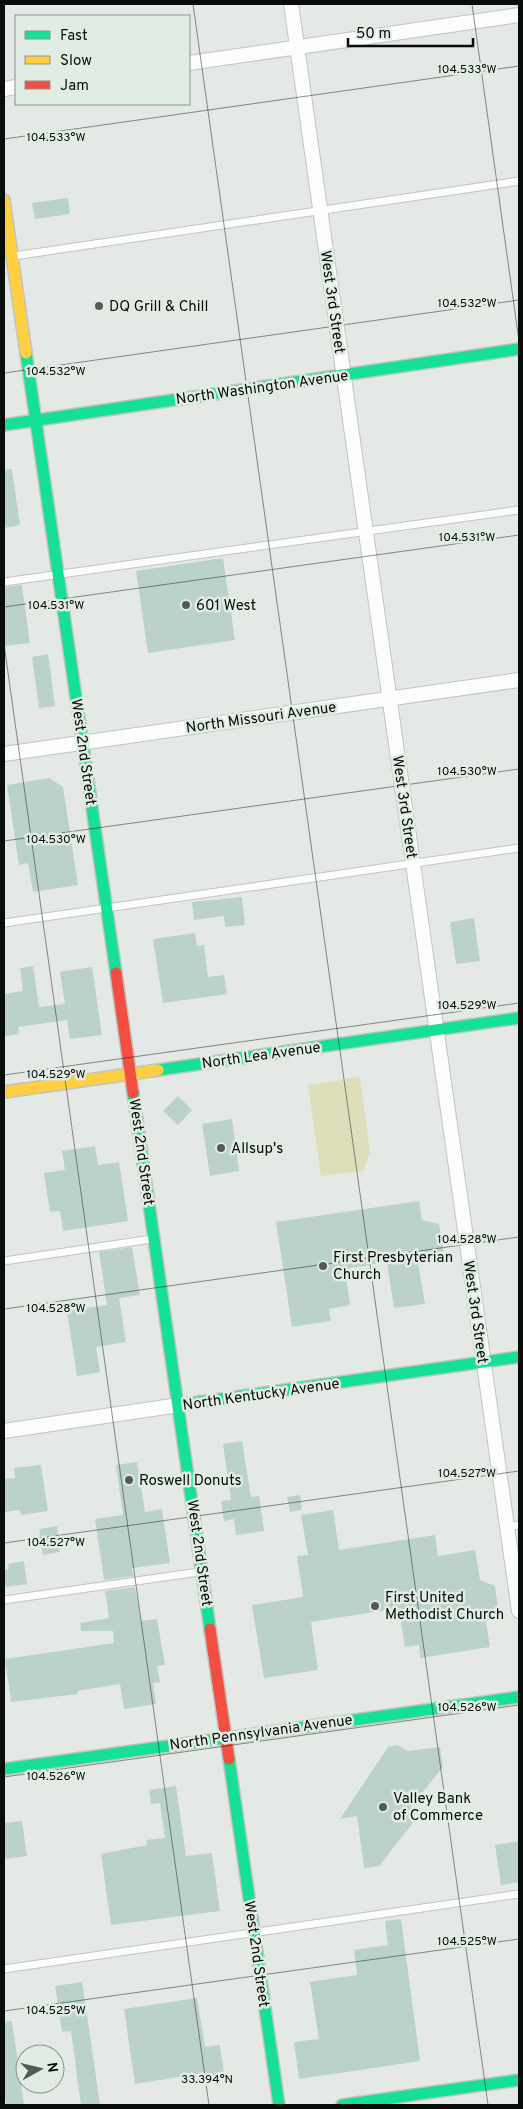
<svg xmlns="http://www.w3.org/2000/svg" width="523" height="2109" viewBox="0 0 523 2109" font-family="Overpass,sans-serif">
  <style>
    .green { fill: #dedebb }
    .building { fill: #bbd2cc }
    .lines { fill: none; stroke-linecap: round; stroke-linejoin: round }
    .lane-casing { stroke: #c1c5c2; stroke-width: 9 }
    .street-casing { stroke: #c1c5c2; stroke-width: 16 }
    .fast-casing { stroke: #c1c5c2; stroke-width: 14 }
    .slow-casing { stroke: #c1c5c2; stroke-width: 14 }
    .jam-casing { stroke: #c1c5c2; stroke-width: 14 }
    .lane { stroke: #fbfcfb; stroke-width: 7 }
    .street { stroke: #fbfcfb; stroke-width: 14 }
    .fast { stroke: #16e098; stroke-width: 11 }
    .slow { stroke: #ffcf43; stroke-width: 11 }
    .jam { stroke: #f24e42; stroke-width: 11 }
    .ticks { fill: none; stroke: #090d0a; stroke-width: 1; stroke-opacity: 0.45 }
    .poi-dot { fill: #565a57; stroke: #e1ece4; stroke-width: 2 }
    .labels { text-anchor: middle; stroke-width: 5; stroke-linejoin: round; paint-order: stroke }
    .street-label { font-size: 15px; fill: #090d0a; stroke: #e1ece4 }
    .poi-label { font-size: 15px; fill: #090d0a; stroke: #e1ece4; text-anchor: start }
    .ticks-label { font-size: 12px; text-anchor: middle; fill: #090d0a; stroke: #e1ece4; stroke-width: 5; stroke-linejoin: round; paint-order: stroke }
  </style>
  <rect width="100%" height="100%" fill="#e4e9e5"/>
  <!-- green -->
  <path class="green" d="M 360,1077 L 370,1152 L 363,1171 L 321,1176 L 308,1085 Z"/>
  <!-- building -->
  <path class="building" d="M 68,198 L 70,214 L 35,219 L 32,203 Z
    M 12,469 L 20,525 L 4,528 L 4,470 Z
    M 223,558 L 235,640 L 148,653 L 136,571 Z
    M 22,585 L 30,643 L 5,646 L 4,587 Z
    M 48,654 L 55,706 L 39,708 L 32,657 Z
    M 49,778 L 63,787 L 78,885 L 33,892 L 28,863 L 19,865 L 7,785 Z
    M 242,897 L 245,925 L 225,927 L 224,916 L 194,920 L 192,902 Z
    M 474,918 L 480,961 L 456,964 L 450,922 Z
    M 195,933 L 197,946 L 204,945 L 208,977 L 224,975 L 227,994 L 163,1003 L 153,939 Z
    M 33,966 L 39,1007 L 65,1004 L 60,972 L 92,967 L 102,1035 L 70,1039 L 67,1020 L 18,1027 L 19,1034 L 4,1036 L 4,994 L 23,991 L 20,968 Z
    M 178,1096 L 192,1110 L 178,1125 L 163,1111 Z
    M 232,1119 L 239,1171 L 210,1176 L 202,1124 Z
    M 95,1146 L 98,1165 L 119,1162 L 128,1221 L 63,1231 L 60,1211 L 50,1212 L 44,1173 L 65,1170 L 62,1151 Z
    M 419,1201 L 422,1220 L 439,1224 L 445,1259 L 418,1263 L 425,1304 L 394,1308 L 387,1262 L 345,1269 L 350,1305 L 329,1309 L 331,1321 L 292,1327 L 276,1222 Z
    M 132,1247 L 140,1295 L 119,1298 L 126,1342 L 96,1347 L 100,1372 L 77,1376 L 67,1311 L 107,1305 L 99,1252 Z
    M 242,1441 L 251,1497 L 259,1496 L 264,1531 L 236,1535 L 234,1519 L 224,1521 L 221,1501 L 231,1500 L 223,1444 Z
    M 137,1462 L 145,1512 L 162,1509 L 170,1563 L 132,1568 L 133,1576 L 104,1580 L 95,1519 L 123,1515 L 116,1465 Z
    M 41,1465 L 48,1511 L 21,1515 L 20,1510 L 4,1512 L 4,1479 L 15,1478 L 14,1468 Z
    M 300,1495 L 302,1510 L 290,1512 L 287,1497 Z
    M 333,1510 L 339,1550 L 435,1535 L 438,1556 L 475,1550 L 480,1580 L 495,1586 L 499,1614 L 494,1614 L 486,1622 L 490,1647 L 420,1658 L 419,1645 L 405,1647 L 399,1608 L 311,1622 L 318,1670 L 264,1678 L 252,1605 L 303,1597 L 297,1556 L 308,1555 L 301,1515 Z
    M 57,1526 L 60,1552 L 43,1555 L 39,1529 Z
    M 24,1561 L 27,1584 L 4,1587 L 4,1570 L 9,1569 L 8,1564 Z
    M 135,1587 L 141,1621 L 157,1619 L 165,1665 L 157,1666 L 160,1682 L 153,1683 L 156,1704 L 124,1709 L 120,1684 L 77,1691 L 78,1694 L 11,1702 L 5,1659 L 114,1643 L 113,1631 L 81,1631 L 80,1623 L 109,1618 L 105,1591 Z
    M 397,1745 L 408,1751 L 440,1747 L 443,1767 L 410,1808 L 412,1824 L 379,1866 L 364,1868 L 357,1816 L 340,1819 L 388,1747 Z
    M 176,1786 L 186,1856 L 212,1853 L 220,1911 L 111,1925 L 101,1854 L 147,1845 L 146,1840 L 165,1838 L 160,1803 L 151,1804 L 149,1790 Z
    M 22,1821 L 27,1856 L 4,1859 L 4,1823 Z
    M 519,1841 L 519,1882 L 501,1885 L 495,1845 Z
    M 401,1919 L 420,2061 L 299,2079 L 294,2042 L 319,2039 L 310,1982 L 357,1975 L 354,1950 L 388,1945 L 385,1921 Z
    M 82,1982 L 89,2028 L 100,2105 L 81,2105 L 71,2031 L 62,2032 L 55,1986 Z
    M 197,1998 L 205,2047 L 220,2045 L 225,2080 L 205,2083 L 204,2073 L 135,2084 L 124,2009 Z
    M 12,2021 L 24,2105 L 6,2105 L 4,2089 L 4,2022 Z"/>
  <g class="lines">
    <defs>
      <path id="lane" d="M 14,256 L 519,181
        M 4,582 L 519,510
        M 4,923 L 519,848
        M 4,1261 L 152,1239
        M 507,1527 L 519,1525
        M 4,1600 L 199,1572
        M 4,1969 L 519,1894"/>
      <path id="street" d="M 291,4 L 519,1611
        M 189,63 L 519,15
        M 4,89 L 16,87
        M 4,754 L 519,680
        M 4,1431 L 179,1405"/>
      <path id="fast" d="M 26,353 L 116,973
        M 4,425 L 519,349
        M 158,1070 L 519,1018
        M 133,1093 L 210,1629
        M 179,1405 L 519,1357
        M 229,1759 L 279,2105
        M 4,1769 L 519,1697
        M 342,2105 L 519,2080"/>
      <path id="slow" d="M 4,200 L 26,353
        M 4,1092 L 158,1070"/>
      <path id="jam" d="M 116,973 L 133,1093
        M 210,1629 L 229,1759"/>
    </defs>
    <!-- lane casing -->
    <use href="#lane" class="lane-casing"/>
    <!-- street casing -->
    <use href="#street" class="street-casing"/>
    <!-- fast casing -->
    <use href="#fast" class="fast-casing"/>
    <!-- slow casing -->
    <use href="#slow" class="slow-casing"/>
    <!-- jam casing -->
    <use href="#jam" class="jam-casing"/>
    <!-- lane -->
    <use href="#lane" class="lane"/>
    <!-- street -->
    <use href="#street" class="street"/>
    <!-- fast -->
    <use href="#fast" class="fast"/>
    <!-- slow -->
    <use href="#slow" class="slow"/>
    <!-- jam -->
    <use href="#jam" class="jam"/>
  </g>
  <!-- ticks -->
  <path class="ticks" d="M 193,4 L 488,2105M 472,4 L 519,341M 4,139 L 519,66M 4,373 L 519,300M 4,607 L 519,535M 4,644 L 209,2105M 4,841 L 519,769M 4,1075 L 519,1003M 4,1309 L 519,1237M 4,1543 L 519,1471M 4,1777 L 519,1705M 4,2011 L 519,1939"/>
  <!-- markers -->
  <g class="poi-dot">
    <circle cx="99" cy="306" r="5"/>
    <circle cx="186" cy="605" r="5"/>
    <circle cx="221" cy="1148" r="5"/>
    <circle cx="323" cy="1266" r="5"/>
    <circle cx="129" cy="1480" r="5"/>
    <circle cx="375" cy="1606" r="5"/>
    <circle cx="383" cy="1807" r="5"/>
  </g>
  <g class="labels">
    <!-- street labels -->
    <g class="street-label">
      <text transform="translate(333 302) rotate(82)" y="5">West 3rd Street</text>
      <text transform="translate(262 387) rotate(-8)" y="5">North Washington Avenue</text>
      <text transform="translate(261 717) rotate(-8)" y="5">North Missouri Avenue</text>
      <text transform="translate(84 752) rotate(82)" y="5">West 2nd Street</text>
      <text transform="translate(405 807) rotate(82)" y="5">West 3rd Street</text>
      <text transform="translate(261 1055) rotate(-8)" y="5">North Lea Avenue</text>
      <text transform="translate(142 1152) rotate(82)" y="5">West 2nd Street</text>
      <text transform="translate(476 1312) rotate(82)" y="5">West 3rd Street</text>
      <text transform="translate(261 1394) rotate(-8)" y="5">North Kentucky Avenue</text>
      <text transform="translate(200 1553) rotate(82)" y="5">West 2nd Street</text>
      <text transform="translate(261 1732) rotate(-8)" y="5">North Pennsylvania Avenue</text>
      <text transform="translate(257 1954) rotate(82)" y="5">West 2nd Street</text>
    </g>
    <!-- poi labels -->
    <g class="poi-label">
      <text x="109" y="311">DQ Grill &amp; Chill</text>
      <text x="196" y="610">601 West</text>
      <text x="231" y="1153">Allsup's</text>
      <text x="333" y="1262">First Presbyterian<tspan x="333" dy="17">Church</tspan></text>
      <text x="139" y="1485">Roswell Donuts</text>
      <text x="385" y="1602">First United<tspan x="385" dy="17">Methodist Church</tspan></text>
      <text x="393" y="1803">Valley Bank<tspan x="393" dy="17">of Commerce</tspan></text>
    </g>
  </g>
  <g class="ticks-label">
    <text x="467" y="73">104.533°W</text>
    <text x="56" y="141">104.533°W</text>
    <text x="467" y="307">104.532°W</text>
    <text x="56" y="375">104.532°W</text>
    <text x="467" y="541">104.531°W</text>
    <text x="56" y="609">104.531°W</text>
    <text x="467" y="775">104.530°W</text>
    <text x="56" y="843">104.530°W</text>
    <text x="467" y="1009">104.529°W</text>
    <text x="56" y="1078">104.529°W</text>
    <text x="467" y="1243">104.528°W</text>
    <text x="56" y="1312">104.528°W</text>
    <text x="467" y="1477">104.527°W</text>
    <text x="56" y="1546">104.527°W</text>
    <text x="467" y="1711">104.526°W</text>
    <text x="56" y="1780">104.526°W</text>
    <text x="467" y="1945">104.525°W</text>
    <text x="56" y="2014">104.525°W</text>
    <text x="207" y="2083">33.394°N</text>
  </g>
  <!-- border -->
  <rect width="523" height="2109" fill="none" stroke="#090d0a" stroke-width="10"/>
  <!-- legend -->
  <rect x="15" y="15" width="175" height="90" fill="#e1ece4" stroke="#8b938d"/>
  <rect x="25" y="31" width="25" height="8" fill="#16e098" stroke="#8b938d"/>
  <text x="60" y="40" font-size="15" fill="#090d0a">Fast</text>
  <rect x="25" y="56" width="25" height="8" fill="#ffcf43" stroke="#8b938d"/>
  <text x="60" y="65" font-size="15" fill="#090d0a">Slow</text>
  <rect x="25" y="81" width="25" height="8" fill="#f24e42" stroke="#8b938d"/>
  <text x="60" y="90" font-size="15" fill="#090d0a">Jam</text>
  <!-- north arrow -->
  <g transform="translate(40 2069) rotate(82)"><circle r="24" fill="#e1ece4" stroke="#8b938d"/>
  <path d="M0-4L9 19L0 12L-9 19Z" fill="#565a57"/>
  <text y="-8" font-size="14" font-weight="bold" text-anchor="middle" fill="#090d0a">N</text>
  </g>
  <!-- scale -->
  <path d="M348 38v8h125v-8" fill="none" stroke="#090d0a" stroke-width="2.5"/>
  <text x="356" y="38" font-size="15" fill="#090d0a" stroke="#e1ece4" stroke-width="4" paint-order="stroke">50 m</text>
</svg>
